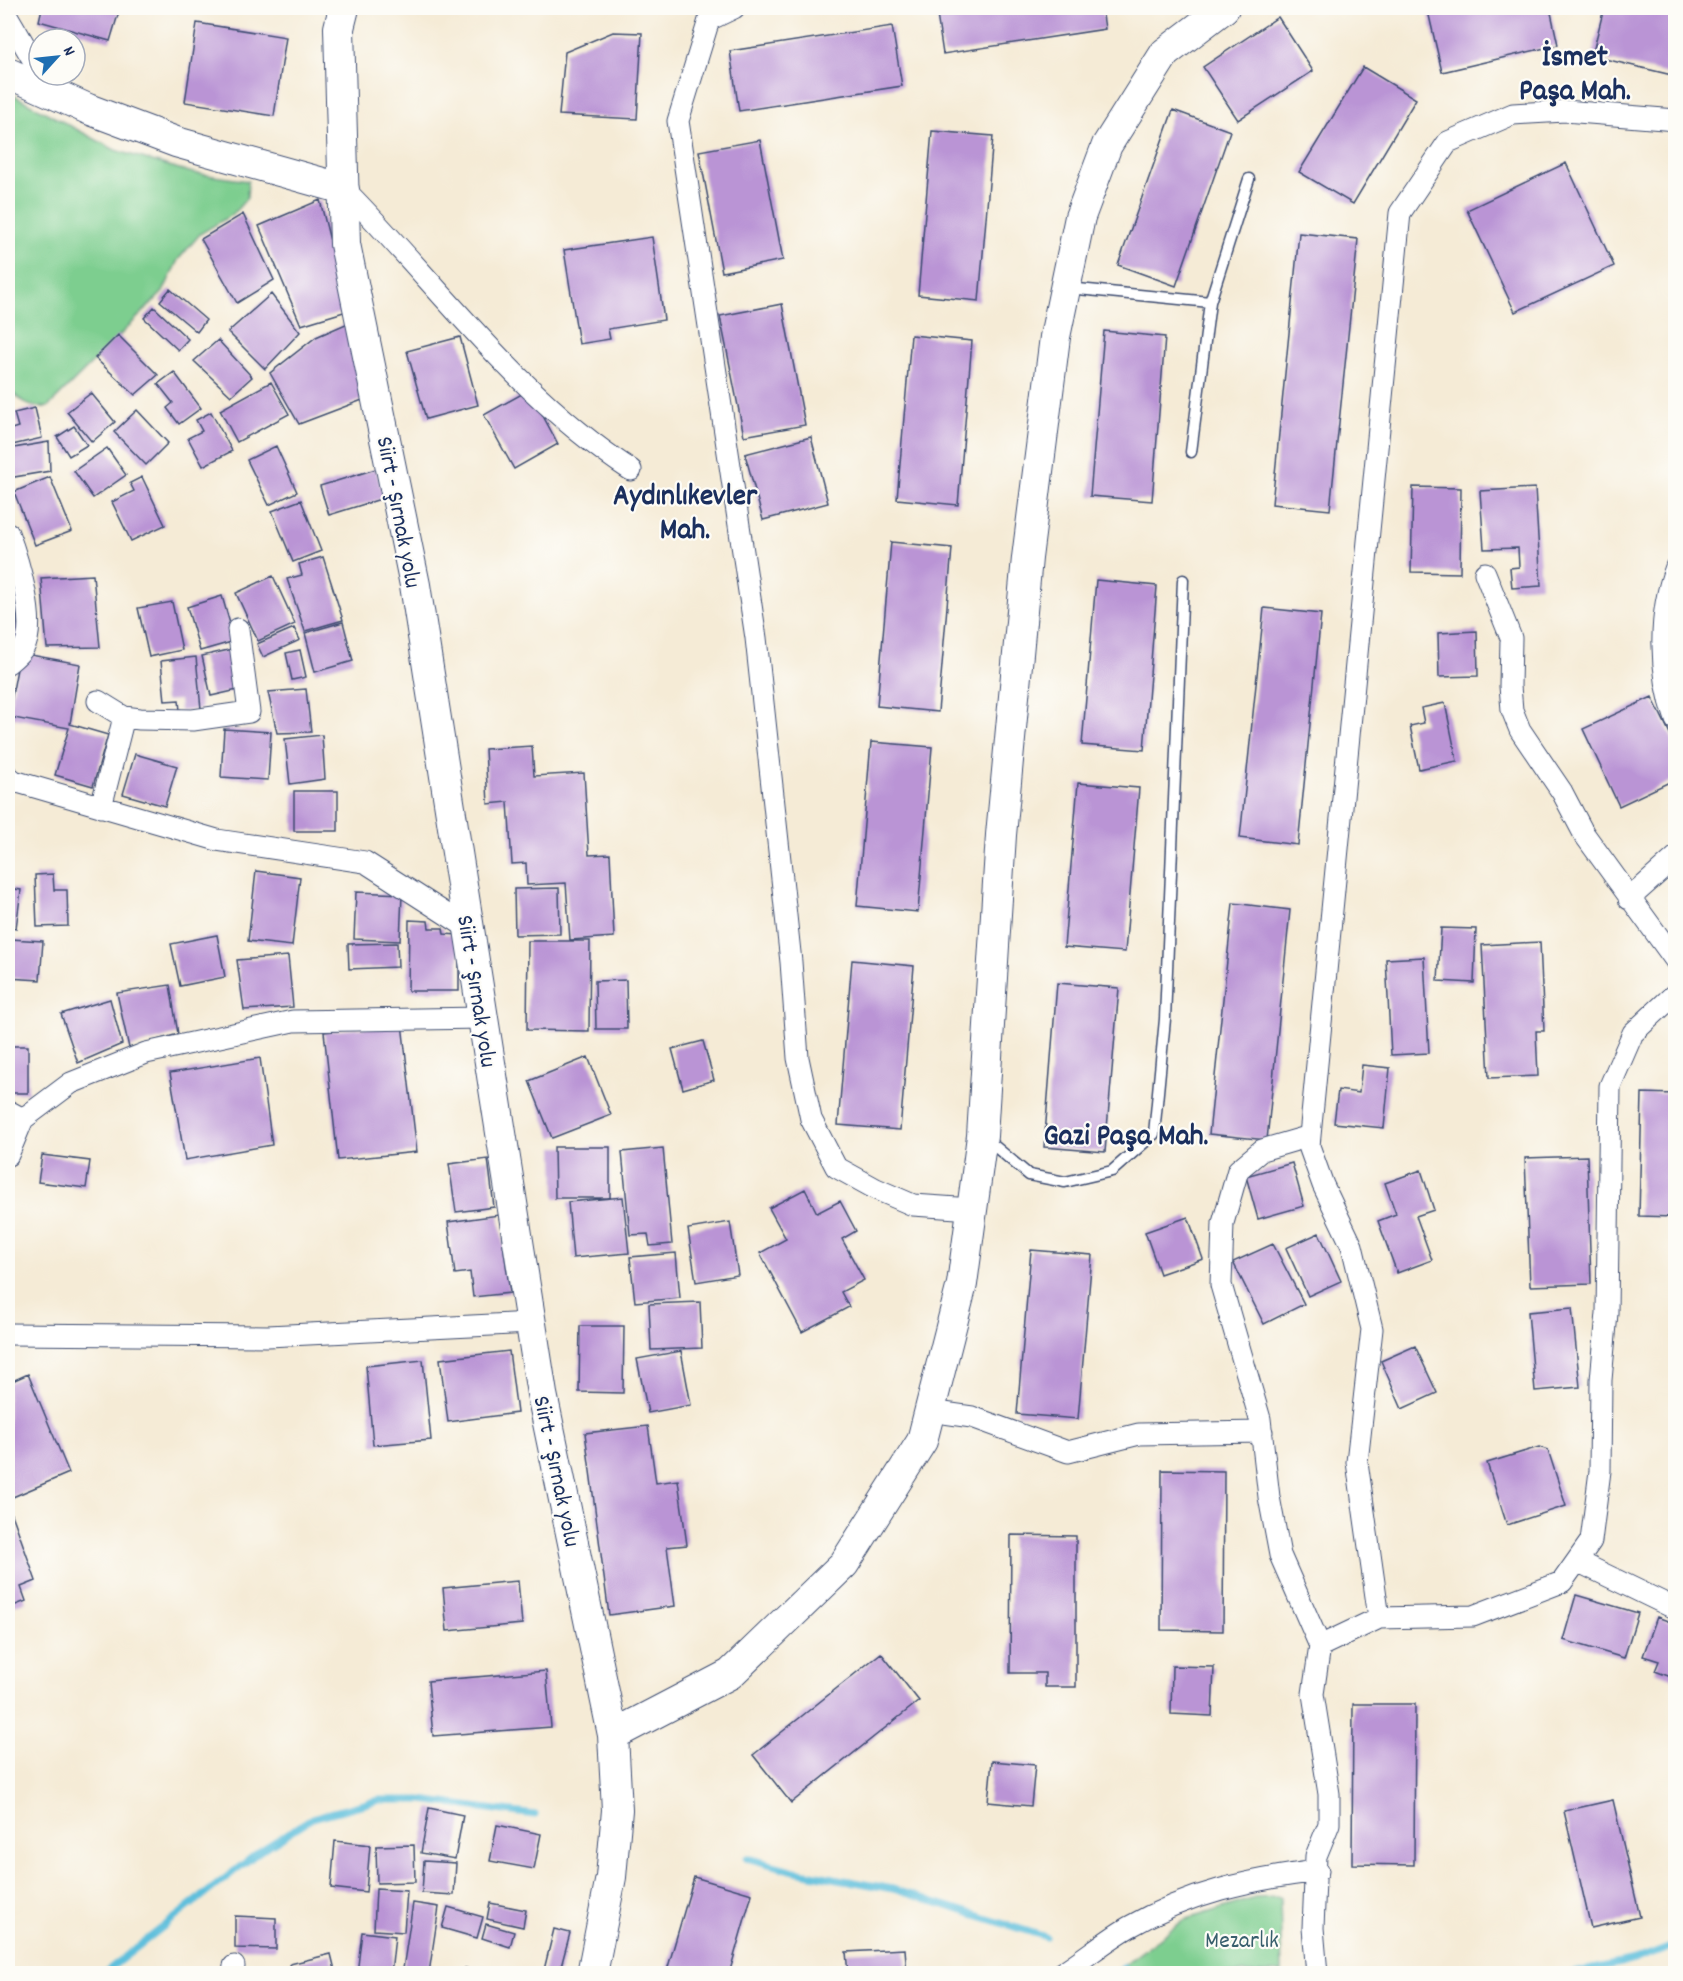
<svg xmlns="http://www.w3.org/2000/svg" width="1683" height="1981" viewBox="0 0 1683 1981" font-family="Dekko,sans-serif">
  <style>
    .green { fill: #7dce8f; stroke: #4c7e76; stroke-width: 1.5 }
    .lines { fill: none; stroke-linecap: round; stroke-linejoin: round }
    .stream { stroke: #5ebfdc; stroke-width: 7 }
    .building { fill: #ba94d5 }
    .lane-casing { stroke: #3c4b70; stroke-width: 13 }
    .street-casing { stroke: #3c4b70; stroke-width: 23 }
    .secondary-casing { stroke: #3c4b70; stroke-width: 32 }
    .lane { stroke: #fff; stroke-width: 10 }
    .street { stroke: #fff; stroke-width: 21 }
    .secondary { stroke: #fff; stroke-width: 30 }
    .labels { text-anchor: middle; stroke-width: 4.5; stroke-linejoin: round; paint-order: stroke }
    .street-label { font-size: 24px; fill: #1b2f5e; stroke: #fdfcf7 }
    .park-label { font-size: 24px; fill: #385f6d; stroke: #fdfcf7 }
    .district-label { font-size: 30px; font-weight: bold; fill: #1b2f5e; stroke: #fdfcf7 }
  </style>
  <rect width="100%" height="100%" fill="#fdfcf7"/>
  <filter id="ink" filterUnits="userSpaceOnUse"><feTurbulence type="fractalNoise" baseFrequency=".0167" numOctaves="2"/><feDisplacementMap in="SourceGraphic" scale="12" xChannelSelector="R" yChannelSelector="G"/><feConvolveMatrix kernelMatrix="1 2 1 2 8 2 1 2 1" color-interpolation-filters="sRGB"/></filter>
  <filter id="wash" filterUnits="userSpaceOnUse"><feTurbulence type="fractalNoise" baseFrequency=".008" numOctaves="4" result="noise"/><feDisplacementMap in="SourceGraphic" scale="24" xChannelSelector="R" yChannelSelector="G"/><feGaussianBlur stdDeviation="1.35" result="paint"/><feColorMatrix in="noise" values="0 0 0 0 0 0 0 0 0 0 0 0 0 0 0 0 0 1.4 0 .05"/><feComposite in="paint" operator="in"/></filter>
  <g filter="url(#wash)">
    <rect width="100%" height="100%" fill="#f5ebd6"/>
    <!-- green -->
    <path class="green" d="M 8,92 L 115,150 L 193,173 L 248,181 L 247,198 L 233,214 L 200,234 L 178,260 L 163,292 L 48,407 C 28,409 21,401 8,388 Z
      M 1280,1897 L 1282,1973 L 1113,1973 L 1184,1920 L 1255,1898 Z"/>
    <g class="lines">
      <!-- stream -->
      <path class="stream" d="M 747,1858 L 795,1871 L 893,1889 L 1046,1937
        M 1123,1968 L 1130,1974
        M 103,1974 L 260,1851 L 312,1818 L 379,1800 L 421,1800 L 535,1815
        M 1569,1974 L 1635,1960 L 1676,1944"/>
    </g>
    <g id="blocks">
      <!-- building -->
      <path class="building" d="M 42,8 L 120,8 L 110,41 L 39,21 Z
        M 936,8 L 1102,8 L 1105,29 L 943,54 Z
        M 1441,8 L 1550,8 L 1558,45 L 1442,72 L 1428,11 Z
        M 1604,8 L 1656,8 L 1676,12 L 1676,76 L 1592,56 Z
        M 1278,17 L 1313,71 L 1238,120 L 1203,67 Z
        M 197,23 L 286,37 L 274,116 L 185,102 Z
        M 892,26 L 902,86 L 739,111 L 730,51 Z
        M 613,32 L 642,33 L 637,119 L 559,115 L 565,52 Z
        M 1363,67 L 1416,99 L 1353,204 L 1299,172 Z
        M 1173,110 L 1230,131 L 1176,286 L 1118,265 Z
        M 932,131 L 993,136 L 979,301 L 918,295 Z
        M 760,140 L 783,260 L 722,272 L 699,151 Z
        M 1566,163 L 1614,266 L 1515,312 L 1467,210 Z
        M 320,200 L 347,311 L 301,325 L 259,226 Z
        M 243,214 L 274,280 L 237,303 L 201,239 Z
        M 1299,233 L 1358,239 L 1330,510 L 1272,504 Z
        M 652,237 L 664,320 L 608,329 L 610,339 L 579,344 L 564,250 Z
        M 170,289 L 206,320 L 197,332 L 160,301 Z
        M 271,294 L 300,332 L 265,369 L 228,332 Z
        M 782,304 L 805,425 L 744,436 L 720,316 Z
        M 154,307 L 188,339 L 178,350 L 144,318 Z
        M 348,323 L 365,399 L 299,424 L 270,373 L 316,337 Z
        M 1104,331 L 1165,337 L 1152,501 L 1090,496 Z
        M 118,335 L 158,375 L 135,395 L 95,358 Z
        M 911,335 L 972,341 L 958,505 L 897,499 Z
        M 460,337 L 478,405 L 426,419 L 407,351 Z
        M 218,340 L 252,377 L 231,396 L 194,361 Z
        M 174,372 L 201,408 L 179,424 L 167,408 L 173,403 L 158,384 Z
        M 271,382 L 289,414 L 237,442 L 220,410 Z
        M 529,390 L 558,444 L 514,469 L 484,415 Z
        M 91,393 L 115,422 L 92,442 L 67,412 Z
        M 35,408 L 42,438 L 8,446 L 8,430 L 18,427 L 14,413 Z
        M 137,410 L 168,443 L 146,465 L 114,432 Z
        M 211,412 L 232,451 L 203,466 L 188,438 L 202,431 L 196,420 Z
        M 74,426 L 87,445 L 69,456 L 57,437 Z
        M 811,437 L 828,503 L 763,520 L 745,454 Z
        M 49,442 L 50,471 L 8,478 L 8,449 Z
        M 276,446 L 297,492 L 269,505 L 247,460 Z
        M 107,448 L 126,475 L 93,498 L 74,471 Z
        M 376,469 L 384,498 L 329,515 L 320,486 Z
        M 50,477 L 72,531 L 35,545 L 14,492 Z
        M 142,477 L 165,525 L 131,541 L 112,502 L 134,491 L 130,483 Z
        M 1413,487 L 1461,488 L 1460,573 L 1411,572 Z
        M 1535,488 L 1541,586 L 1512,588 L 1510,568 L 1519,567 L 1518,548 L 1484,549 L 1480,491 Z
        M 301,500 L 321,551 L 293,562 L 272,511 Z
        M 891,542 L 952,548 L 938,712 L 877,706 Z
        M 323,557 L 343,620 L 305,631 L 287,579 L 302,575 L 299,564 Z
        M 93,575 L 100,647 L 47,648 L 41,578 Z
        M 273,576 L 295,624 L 258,641 L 236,593 Z
        M 1096,580 L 1157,586 L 1144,750 L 1082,745 Z
        M 222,596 L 235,641 L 200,651 L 187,607 Z
        M 14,602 L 21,648 L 8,650 L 8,603 Z
        M 172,602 L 182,650 L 149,657 L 138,608 Z
        M 1264,608 L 1321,614 L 1298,845 L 1240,838 Z
        M 343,622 L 353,661 L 315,672 L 305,633 Z
        M 294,628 L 300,640 L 263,657 L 257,644 Z
        M 1477,631 L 1478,676 L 1439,677 L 1438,633 Z
        M 233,649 L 242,689 L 211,696 L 202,656 Z
        M 300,650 L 306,677 L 292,680 L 286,653 Z
        M 20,653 L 80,664 L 70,724 L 108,735 L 93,786 L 55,775 L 69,728 L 8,717 Z
        M 196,657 L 201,709 L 180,711 L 179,700 L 165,701 L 161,661 Z
        M 306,689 L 311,732 L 277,733 L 268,692 Z
        M 1652,697 L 1676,746 L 1676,779 L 1619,806 L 1583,729 Z
        M 1445,703 L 1457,761 L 1419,769 L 1410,726 L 1424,723 L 1421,708 Z
        M 224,729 L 271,732 L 268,780 L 221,777 Z
        M 322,735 L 325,779 L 290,784 L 285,739 Z
        M 871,742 L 932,747 L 918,912 L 857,906 Z
        M 532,746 L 534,776 L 584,773 L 589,855 L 610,854 L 614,937 L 570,940 L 566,883 L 527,885 L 526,863 L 512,864 L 508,802 L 488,804 L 485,749 Z
        M 135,754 L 177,766 L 165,806 L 123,794 Z
        M 1078,783 L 1139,788 L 1125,952 L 1064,947 Z
        M 294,791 L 338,791 L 338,831 L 294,831 Z
        M 256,871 L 300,877 L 292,946 L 248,941 Z
        M 53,874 L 54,890 L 67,890 L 68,926 L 37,927 L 35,875 Z
        M 8,888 L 21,890 L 16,928 L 8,926 Z
        M 559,888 L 560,934 L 515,935 L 514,889 Z
        M 356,892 L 402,894 L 400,941 L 354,939 Z
        M 1233,903 L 1290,910 L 1267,1140 L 1209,1134 Z
        M 409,920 L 428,921 L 429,928 L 443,928 L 444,934 L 459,935 L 459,991 L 408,991 Z
        M 1441,928 L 1476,929 L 1474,983 L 1438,981 Z
        M 217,935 L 225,977 L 180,986 L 171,944 Z
        M 10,939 L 43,941 L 40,980 L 8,978 Z
        M 528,941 L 590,941 L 589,1031 L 527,1030 Z
        M 1540,942 L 1544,1031 L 1536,1031 L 1538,1076 L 1489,1078 L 1482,945 Z
        M 397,943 L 398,967 L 349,969 L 348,944 Z
        M 288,956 L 293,1007 L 244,1010 L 237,960 Z
        M 1424,957 L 1429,1053 L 1391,1055 L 1386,959 Z
        M 852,960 L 914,966 L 900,1130 L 838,1125 Z
        M 626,980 L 627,1029 L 596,1029 L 595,981 Z
        M 1057,983 L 1119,988 L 1105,1152 L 1044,1147 Z
        M 170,985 L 178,1034 L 129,1048 L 117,993 Z
        M 110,999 L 122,1044 L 78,1063 L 61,1014 Z
        M 402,1024 L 417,1152 L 338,1160 L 324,1032 Z
        M 703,1041 L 714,1080 L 683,1089 L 672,1049 Z
        M 8,1046 L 28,1046 L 28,1093 L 8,1093 Z
        M 588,1057 L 611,1115 L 552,1138 L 529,1081 Z
        M 260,1058 L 272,1145 L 185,1160 L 170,1073 Z
        M 1362,1065 L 1390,1068 L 1384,1128 L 1334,1123 L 1338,1090 L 1359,1093 Z
        M 1642,1093 L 1676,1094 L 1676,1217 L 1639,1216 Z
        M 554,1147 L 610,1147 L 610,1198 L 555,1198 Z
        M 663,1148 L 672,1244 L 650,1246 L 648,1234 L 630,1235 L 622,1152 Z
        M 42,1155 L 90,1161 L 86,1188 L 38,1182 Z
        M 1587,1156 L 1591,1284 L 1530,1286 L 1525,1158 Z
        M 488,1159 L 494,1207 L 456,1212 L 449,1164 Z
        M 1292,1163 L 1304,1206 L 1258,1219 L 1246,1176 Z
        M 1421,1170 L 1434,1210 L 1416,1216 L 1432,1260 L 1397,1273 L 1378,1221 L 1396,1214 L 1385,1183 Z
        M 805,1189 L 817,1213 L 840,1201 L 856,1231 L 842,1239 L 864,1280 L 841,1292 L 849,1307 L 802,1332 L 760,1253 L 786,1239 L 769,1208 Z
        M 623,1197 L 629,1253 L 573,1258 L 568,1202 Z
        M 499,1215 L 510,1293 L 473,1297 L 470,1272 L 455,1274 L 448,1222 Z
        M 1188,1217 L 1203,1259 L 1160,1274 L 1145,1232 Z
        M 730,1222 L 738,1275 L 696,1282 L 688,1229 Z
        M 1319,1233 L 1341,1281 L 1308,1296 L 1286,1248 Z
        M 1273,1244 L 1304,1304 L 1264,1324 L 1233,1262 Z
        M 1031,1250 L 1092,1255 L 1078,1419 L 1017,1414 Z
        M 676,1253 L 680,1298 L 635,1302 L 630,1257 Z
        M 700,1302 L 702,1348 L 651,1350 L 649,1304 Z
        M 1572,1308 L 1580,1387 L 1535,1391 L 1528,1312 Z
        M 580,1326 L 624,1326 L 623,1393 L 579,1392 Z
        M 1415,1346 L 1437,1393 L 1402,1409 L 1381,1361 Z
        M 509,1351 L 517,1413 L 448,1422 L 440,1359 Z
        M 681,1351 L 691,1405 L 648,1413 L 637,1359 Z
        M 423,1360 L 431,1440 L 373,1445 L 366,1366 Z
        M 28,1374 L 69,1473 L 8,1499 L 8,1383 Z
        M 648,1426 L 656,1483 L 678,1480 L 687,1545 L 667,1547 L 675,1606 L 609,1615 L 585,1433 Z
        M 1539,1447 L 1548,1450 L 1566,1506 L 1507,1525 L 1487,1463 Z
        M 1162,1470 L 1224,1471 L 1223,1631 L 1161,1630 Z
        M 12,1514 L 36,1581 L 21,1587 L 26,1601 L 8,1608 L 8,1516 Z
        M 1011,1535 L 1076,1536 L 1076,1687 L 1045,1687 L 1045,1673 L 1010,1673 Z
        M 518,1581 L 522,1624 L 447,1631 L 443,1588 Z
        M 1576,1595 L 1638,1613 L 1624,1658 L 1563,1640 Z
        M 1657,1617 L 1676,1624 L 1676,1679 L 1655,1671 L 1659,1661 L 1643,1656 Z
        M 881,1653 L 919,1701 L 791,1803 L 753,1755 Z
        M 1172,1666 L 1214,1667 L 1212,1716 L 1171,1714 Z
        M 546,1671 L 551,1727 L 433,1736 L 428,1681 Z
        M 1353,1704 L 1415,1704 L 1414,1865 L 1352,1864 Z
        M 992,1761 L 1035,1765 L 1031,1806 L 988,1802 Z
        M 1613,1800 L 1640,1917 L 1591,1928 L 1564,1811 Z
        M 429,1808 L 463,1815 L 455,1859 L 421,1853 Z
        M 497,1825 L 541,1834 L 534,1869 L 490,1861 Z
        M 335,1841 L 370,1845 L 366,1892 L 331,1888 Z
        M 414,1845 L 415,1882 L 377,1883 L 376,1846 Z
        M 424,1861 L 456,1863 L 454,1895 L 422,1893 Z
        M 694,1877 L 752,1894 L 729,1974 L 666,1974 Z
        M 376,1889 L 407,1891 L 404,1932 L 374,1930 Z
        M 413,1903 L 439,1907 L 429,1973 L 403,1969 Z
        M 490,1903 L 526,1910 L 523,1927 L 487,1919 Z
        M 448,1907 L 483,1917 L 477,1938 L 442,1928 Z
        M 235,1916 L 276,1918 L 276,1949 L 235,1948 Z
        M 486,1924 L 514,1932 L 510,1947 L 482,1938 Z
        M 554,1929 L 570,1933 L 559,1974 L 543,1974 Z
        M 362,1932 L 395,1936 L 391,1974 L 357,1974 Z
        M 905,1949 L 907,1974 L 848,1974 L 846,1952 Z
        M 331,1954 L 336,1974 L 293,1974 L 290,1964 Z
        M 465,1968 L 487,1973 L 487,1974 L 463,1974 Z"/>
    </g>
  </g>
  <g filter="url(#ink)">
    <use href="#blocks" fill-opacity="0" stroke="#3c4b70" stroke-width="1.5"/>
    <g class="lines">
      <defs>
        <path id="lane" d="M 1068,288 L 1210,302
          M 1191,452 L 1210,302 L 1249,179
          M 985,1138 L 1029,1175 L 1065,1182 L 1112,1171 L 1154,1134 L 1165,1019 L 1183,580"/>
        <path id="street" d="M 734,8 L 709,20 L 678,121 L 756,638 L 791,962 L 798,1058 L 811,1119 L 836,1167 L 876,1189 L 913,1205 L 972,1209
          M 8,17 L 39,70
          M 344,189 C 439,285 517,396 631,470
          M 8,533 C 17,557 38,623 24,647 C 21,652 13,659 8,663
          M 1676,567 C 1658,614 1659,672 1676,720
          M 1485,573 L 1511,638 L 1510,686 L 1512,710 L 1520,730 L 1562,792 L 1584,834 L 1676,961
          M 98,701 L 124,717 L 140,719 L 193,720 L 249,712 L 238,629
          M 8,776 L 14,781 L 217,840 L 365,862 L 468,928
          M 101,807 L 124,717
          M 1629,899 L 1676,857
          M 8,1111 L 23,1119 L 8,1155
          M 23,1119 L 71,1083 L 146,1053 L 293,1021 L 483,1018
          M 1310,1136 L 1262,1150 L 1238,1170 L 1223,1223 L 1221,1285 L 1260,1419 L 1269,1497 L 1280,1555 L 1320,1646 L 1313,1694 L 1329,1794 L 1329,1824 L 1316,1856 L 1313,1928 L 1317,1974
          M 8,1334 L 268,1336 L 531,1323
          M 930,1411 L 972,1417 L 1068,1452 L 1139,1434 L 1262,1432
          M 1577,1561 L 1676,1609
          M 1379,1618 L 1357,1462 L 1372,1329 L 1352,1246 L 1323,1185 L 1309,1146 L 1400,213 L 1448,142 L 1513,114 L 1565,111 L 1676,120
          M 1320,1646 L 1379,1618 L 1473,1616 L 1562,1582 L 1591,1541 L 1600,1471 L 1601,1380 L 1607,1313 L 1610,1086 L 1633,1033 L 1676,993
          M 233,1974 L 234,1966
          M 1060,1974 C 1084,1959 1105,1941 1129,1927 C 1188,1893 1251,1879 1318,1871"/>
        <path id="secondary" d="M 344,8 L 339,28 L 345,244 L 415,585 L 542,1394 L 613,1735 L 617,1810 L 611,1877 L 592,1974
          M 8,73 L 88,109 L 176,142 L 344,189
          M 613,1735 L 730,1674 L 844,1564 L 922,1441 L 962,1284 L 982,1136 L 1001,835 L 1027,558 L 1055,337 L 1080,217 L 1107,145 L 1165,53 L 1224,8"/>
      </defs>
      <!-- lane casing -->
      <use href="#lane" class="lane-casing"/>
      <!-- street casing -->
      <use href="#street" class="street-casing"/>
      <!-- secondary casing -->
      <use href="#secondary" class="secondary-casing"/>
      <!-- lane -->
      <use href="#lane" class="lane"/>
      <!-- street -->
      <use href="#street" class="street"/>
      <!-- secondary -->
      <use href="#secondary" class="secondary"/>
    </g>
  </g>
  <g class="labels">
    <!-- street labels -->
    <g class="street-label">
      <text transform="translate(400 512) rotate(79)" y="8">Siirt - Şırnak yolu</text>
      <text transform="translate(478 991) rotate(81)" y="8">Siirt - Şırnak yolu</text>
      <text transform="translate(558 1471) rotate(78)" y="8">Siirt - Şırnak yolu</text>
    </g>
    <!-- park labels -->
    <g class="park-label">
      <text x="1242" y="1947">Mezarlık</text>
    </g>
    <!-- district labels -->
    <g class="district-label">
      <text x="1575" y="65">İsmet<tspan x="1575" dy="34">Paşa Mah.</tspan></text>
      <text x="685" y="504">Aydınlıkevler<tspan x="685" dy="34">Mah.</tspan></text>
      <text x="1126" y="1144">Gazi Paşa Mah.</text>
    </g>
  </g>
  <!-- margin -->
  <rect width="1683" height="1981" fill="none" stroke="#fdfcf7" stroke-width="30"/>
  <!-- north arrow -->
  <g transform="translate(57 57) rotate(63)"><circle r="28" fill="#fdfcf7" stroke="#a3aaba" stroke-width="1.5"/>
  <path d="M0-4.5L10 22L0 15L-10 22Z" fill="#1f6fb2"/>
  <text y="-9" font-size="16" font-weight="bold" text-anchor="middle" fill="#1b2f5e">N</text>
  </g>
</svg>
